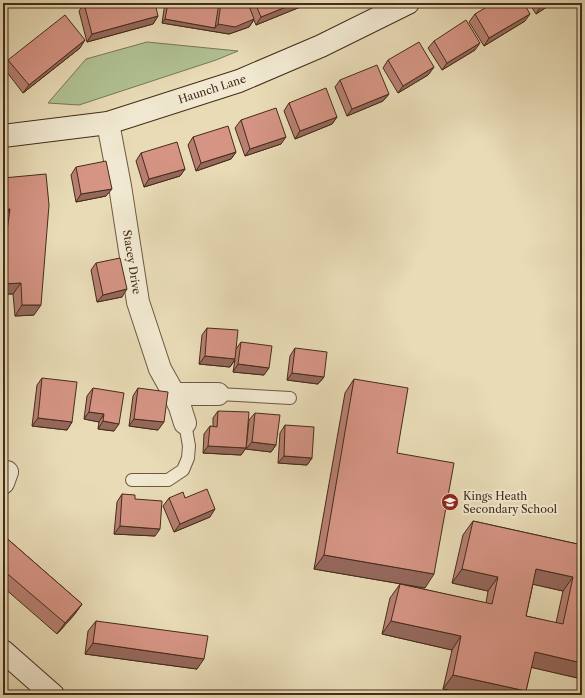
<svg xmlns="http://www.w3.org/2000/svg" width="585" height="698" viewBox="0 0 585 698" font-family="'Libre Caslon Text',serif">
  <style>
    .green { fill: #b0c192; stroke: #7a7656 }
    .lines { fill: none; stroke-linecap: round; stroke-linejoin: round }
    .lane-casing { stroke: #6e5841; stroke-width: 14 }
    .street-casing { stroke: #6e5841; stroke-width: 24 }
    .secondary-casing { stroke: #452c1a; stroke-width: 24 }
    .lane { stroke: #f0e8d0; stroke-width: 12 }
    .street { stroke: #f0e8d0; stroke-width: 22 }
    .secondary { stroke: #f0e8d0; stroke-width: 22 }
    .wall { fill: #b77f72; stroke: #452c1a; fill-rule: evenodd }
    .shaded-wall { fill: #95685c; stroke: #452c1a }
    .building { fill: #d59484; stroke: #452c1a; fill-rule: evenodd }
    .labels { text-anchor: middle; stroke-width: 4; stroke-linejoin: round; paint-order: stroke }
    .street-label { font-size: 11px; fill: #452c1a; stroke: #f0e8d0 }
    .poi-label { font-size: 11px; fill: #452c1a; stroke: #f0e8d0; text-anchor: start }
  </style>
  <rect width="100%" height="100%" fill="#e8dbb6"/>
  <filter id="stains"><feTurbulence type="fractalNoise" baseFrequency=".005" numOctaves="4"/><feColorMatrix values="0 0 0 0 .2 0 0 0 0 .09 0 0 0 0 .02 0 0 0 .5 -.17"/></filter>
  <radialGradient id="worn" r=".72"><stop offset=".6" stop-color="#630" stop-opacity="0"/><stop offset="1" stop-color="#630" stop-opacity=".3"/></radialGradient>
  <!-- green -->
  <path class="green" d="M 147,42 L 238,51 L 216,60 L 79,105 L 48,103 L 86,59 Z"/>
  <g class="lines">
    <defs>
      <path id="lane" d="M 218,394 L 290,398
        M 132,480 L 168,480 L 183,470 L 188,458 L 189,446 L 185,423"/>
      <path id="street" d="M 108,123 L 120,186 L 138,302 L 160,369 L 174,394 L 180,407 L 185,423
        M 174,394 L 218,394
        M 3,483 L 7,472"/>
      <path id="secondary" d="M 3,136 L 108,123 L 239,81 L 321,46 L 408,3
        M 3,651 L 53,695"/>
    </defs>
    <!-- lane casing -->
    <use href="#lane" class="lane-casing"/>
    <!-- street casing -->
    <use href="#street" class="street-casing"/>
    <!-- secondary casing -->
    <use href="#secondary" class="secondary-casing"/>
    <!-- lane -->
    <use href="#lane" class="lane"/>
    <!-- street -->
    <use href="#street" class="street"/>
    <!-- secondary -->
    <use href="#secondary" class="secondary"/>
  </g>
  <!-- wall -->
  <path class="wall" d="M 165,3 L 310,3 L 256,25 L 254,20 L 249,27 L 229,34 L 162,23 Z
    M 529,3 L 553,3 L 536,14 Z
    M 84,4 L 158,16 L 153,24 L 87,42 L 79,11 Z
    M 475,14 L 525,21 L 484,46 L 469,22 Z
    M 434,41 L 475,50 L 442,70 L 428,48 Z
    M 80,48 L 23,93 L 3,67 L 8,60 Z
    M 388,60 L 434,67 L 428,75 L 398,93 L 383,68 Z
    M 340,80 L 389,94 L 383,101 L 347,116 L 335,87 Z
    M 289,103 L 337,117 L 332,124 L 295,139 L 284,111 Z
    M 241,120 L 281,144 L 245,156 L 235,128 Z
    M 193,137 L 236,152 L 231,159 L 196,171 L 188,145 Z
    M 141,153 L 185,169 L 180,176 L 144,187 L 136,161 Z
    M 76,167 L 106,196 L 76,202 L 71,175 Z
    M 3,178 L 34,315 L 15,316 L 13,294 L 3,294 Z
    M 96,263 L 122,297 L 97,302 L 91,270 Z
    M 207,328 L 236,349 L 241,342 L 264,375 L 233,372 L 235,360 L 230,367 L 199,364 L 202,335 Z
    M 295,348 L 324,377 L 318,384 L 287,380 L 290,356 Z
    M 42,378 L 72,422 L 67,430 L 32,426 L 37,385 Z
    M 354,379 L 397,453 L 425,588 L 314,569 L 345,393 Z
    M 93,388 L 114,431 L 98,429 L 99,422 L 84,419 L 87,396 Z
    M 138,388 L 158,430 L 129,426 L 133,396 Z
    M 218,411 L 246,448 L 241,455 L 203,453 L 204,434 L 210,426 L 213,427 L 213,418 Z
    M 255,413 L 276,445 L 271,452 L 246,449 L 249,420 Z
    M 285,425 L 312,458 L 307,465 L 278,463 L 280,433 Z
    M 122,494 L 135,499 L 155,536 L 114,534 L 117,502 Z
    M 169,498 L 185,498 L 210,517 L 174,532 L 163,506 Z
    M 473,521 L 582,545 L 582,679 L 531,667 L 526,691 L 524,695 L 472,695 L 443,689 L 452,650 L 382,634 L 390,598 L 400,584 L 486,603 L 488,591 L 452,583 L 463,535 ZM 533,584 L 563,591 L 556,623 L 526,616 Z
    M 3,535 L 82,604 L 74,615 L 57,634 L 3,587 Z
    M 96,621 L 197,669 L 85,654 L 88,631 Z"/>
  <!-- shaded-wall -->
  <path class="shaded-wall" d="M 296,3 L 310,3 L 256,25 L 261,17 Z
    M 546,3 L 553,3 L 536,14 L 541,6 Z
    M 530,14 L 525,21 L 484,46 L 489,38 Z
    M 158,16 L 153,24 L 87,42 L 92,34 Z
    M 165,19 L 215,28 L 218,24 L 254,19 L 249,27 L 229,34 L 162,23 Z
    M 85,40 L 80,48 L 23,93 L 29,85 Z
    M 480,43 L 475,50 L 442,70 L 447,63 Z
    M 434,67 L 428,75 L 398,93 L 403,86 Z
    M 389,94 L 383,101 L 347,116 L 352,109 Z
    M 337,117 L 332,124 L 295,139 L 300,131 Z
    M 286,137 L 281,144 L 245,156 L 250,149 Z
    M 236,152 L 231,159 L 196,171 L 201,163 Z
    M 185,169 L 180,176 L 144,187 L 149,179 Z
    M 112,189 L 106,196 L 76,202 L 81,194 Z
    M 10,209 L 3,220 L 3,210 Z
    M 21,283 L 13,294 L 3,294 L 3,284 Z
    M 127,289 L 122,297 L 97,302 L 103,295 Z
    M 22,305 L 41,305 L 34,315 L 15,316 Z
    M 205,356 L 235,359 L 230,367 L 199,364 Z
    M 238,364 L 269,368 L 264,375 L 233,372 Z
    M 292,373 L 324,377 L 318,384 L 287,380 Z
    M 89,412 L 104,414 L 99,422 L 84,419 Z
    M 38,418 L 72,422 L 67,430 L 32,426 Z
    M 134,419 L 164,422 L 158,430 L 129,426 Z
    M 103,421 L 119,424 L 114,431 L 98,429 Z
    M 252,442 L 276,445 L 271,452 L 246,449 Z
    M 208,446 L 246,448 L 241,455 L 203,453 Z
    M 284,456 L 312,458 L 307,465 L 278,463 Z
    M 215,509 L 210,517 L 174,532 L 180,524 Z
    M 120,526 L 160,529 L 155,536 L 114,534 Z
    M 324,555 L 434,574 L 425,588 L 314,569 Z
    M 462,569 L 498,577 L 488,591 L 452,583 Z
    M 536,569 L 573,577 L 563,591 L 527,583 Z
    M 82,604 L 74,615 L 57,634 L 65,623 Z
    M 391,621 L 461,636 L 452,650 L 382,634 Z
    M 93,643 L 204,659 L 197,669 L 85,654 Z
    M 535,652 L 582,663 L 582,679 L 525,666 Z
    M 453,675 L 526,691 L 524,695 L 472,695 L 443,689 Z"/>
  <!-- building -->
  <path class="building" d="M 86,3 L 155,3 L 158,16 L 92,34 L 84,4 Z
    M 168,3 L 219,3 L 215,28 L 165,19 Z
    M 221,3 L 248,3 L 254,19 L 235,27 L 218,24 Z
    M 255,3 L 296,3 L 261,17 Z
    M 493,3 L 524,3 L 530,14 L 489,38 L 475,14 Z
    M 539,3 L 546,3 L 541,6 Z
    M 65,15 L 85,40 L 29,85 L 8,60 Z
    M 466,20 L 480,43 L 447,63 L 434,41 Z
    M 419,42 L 434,67 L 403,86 L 388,60 Z
    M 377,65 L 389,94 L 352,109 L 340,80 Z
    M 3,75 L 4,87 L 3,87 Z
    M 326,88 L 337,117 L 300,131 L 289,103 Z
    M 276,108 L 286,137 L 250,149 L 241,120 Z
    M 228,126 L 236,152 L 201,163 L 193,137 Z
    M 177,142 L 185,169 L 149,179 L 141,153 Z
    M 106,161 L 112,189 L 81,194 L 76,167 Z
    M 46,174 L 49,205 L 41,305 L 22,305 L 21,283 L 3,284 L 3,260 L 10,209 L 3,210 L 3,178 Z
    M 120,258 L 127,289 L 103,295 L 96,263 Z
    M 207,328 L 238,330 L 235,359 L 205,356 Z
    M 241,342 L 272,346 L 269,368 L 238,364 Z
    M 295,348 L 327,352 L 324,377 L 292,373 Z
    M 42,378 L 77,382 L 72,422 L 38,418 Z
    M 354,379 L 408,388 L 397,453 L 454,463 L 434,574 L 324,555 Z
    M 93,388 L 124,393 L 119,424 L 103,421 L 104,414 L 89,412 Z
    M 138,388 L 168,392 L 164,422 L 134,419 Z
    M 218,411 L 249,412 L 246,448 L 208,446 L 210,426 L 217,427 Z
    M 255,413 L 280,415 L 276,445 L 252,442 Z
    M 285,425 L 314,427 L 312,458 L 284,456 Z
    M 207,489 L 215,509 L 180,524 L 169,498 L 183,492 L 185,498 Z
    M 122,494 L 135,495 L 135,499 L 162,501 L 160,529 L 120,526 Z
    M 473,521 L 582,545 L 582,663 L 535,652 L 526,691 L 453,675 L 461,636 L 391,621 L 400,584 L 492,604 L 498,577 L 462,569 ZM 536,569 L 573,577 L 563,624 L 526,616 Z
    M 3,535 L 82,604 L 65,623 L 3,570 Z
    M 96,621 L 208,636 L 204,659 L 93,643 Z
    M 196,692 L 216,695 L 196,695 Z
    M 576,692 L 582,694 L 582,695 L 576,695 Z"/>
  <!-- icons -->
  <defs>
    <symbol id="school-disc" viewBox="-11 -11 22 22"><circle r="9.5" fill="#8f2418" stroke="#f0e8d0"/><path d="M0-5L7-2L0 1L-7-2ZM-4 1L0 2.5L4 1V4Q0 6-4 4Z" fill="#fff"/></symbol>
  </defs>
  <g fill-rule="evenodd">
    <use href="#school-disc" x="440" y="492" width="20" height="20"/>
  </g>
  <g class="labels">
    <!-- street labels -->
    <g class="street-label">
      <text transform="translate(212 89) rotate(-18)" y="4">Haunch Lane</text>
      <text transform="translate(132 262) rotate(81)" y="4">Stacey Drive</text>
    </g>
    <!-- poi labels -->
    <g class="poi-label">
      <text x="463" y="500">Kings Heath<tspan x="463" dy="13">Secondary School</tspan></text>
    </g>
  </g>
  <!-- margin -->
  <rect width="585" height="698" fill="none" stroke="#e8dbb6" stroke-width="16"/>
  <rect x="4" y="4" width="577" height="690" fill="none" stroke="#452c1a" stroke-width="2"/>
  <rect x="8" y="8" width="569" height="682" fill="none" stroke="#452c1a"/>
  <rect width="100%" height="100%" filter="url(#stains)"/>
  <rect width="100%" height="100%" fill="url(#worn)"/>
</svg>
